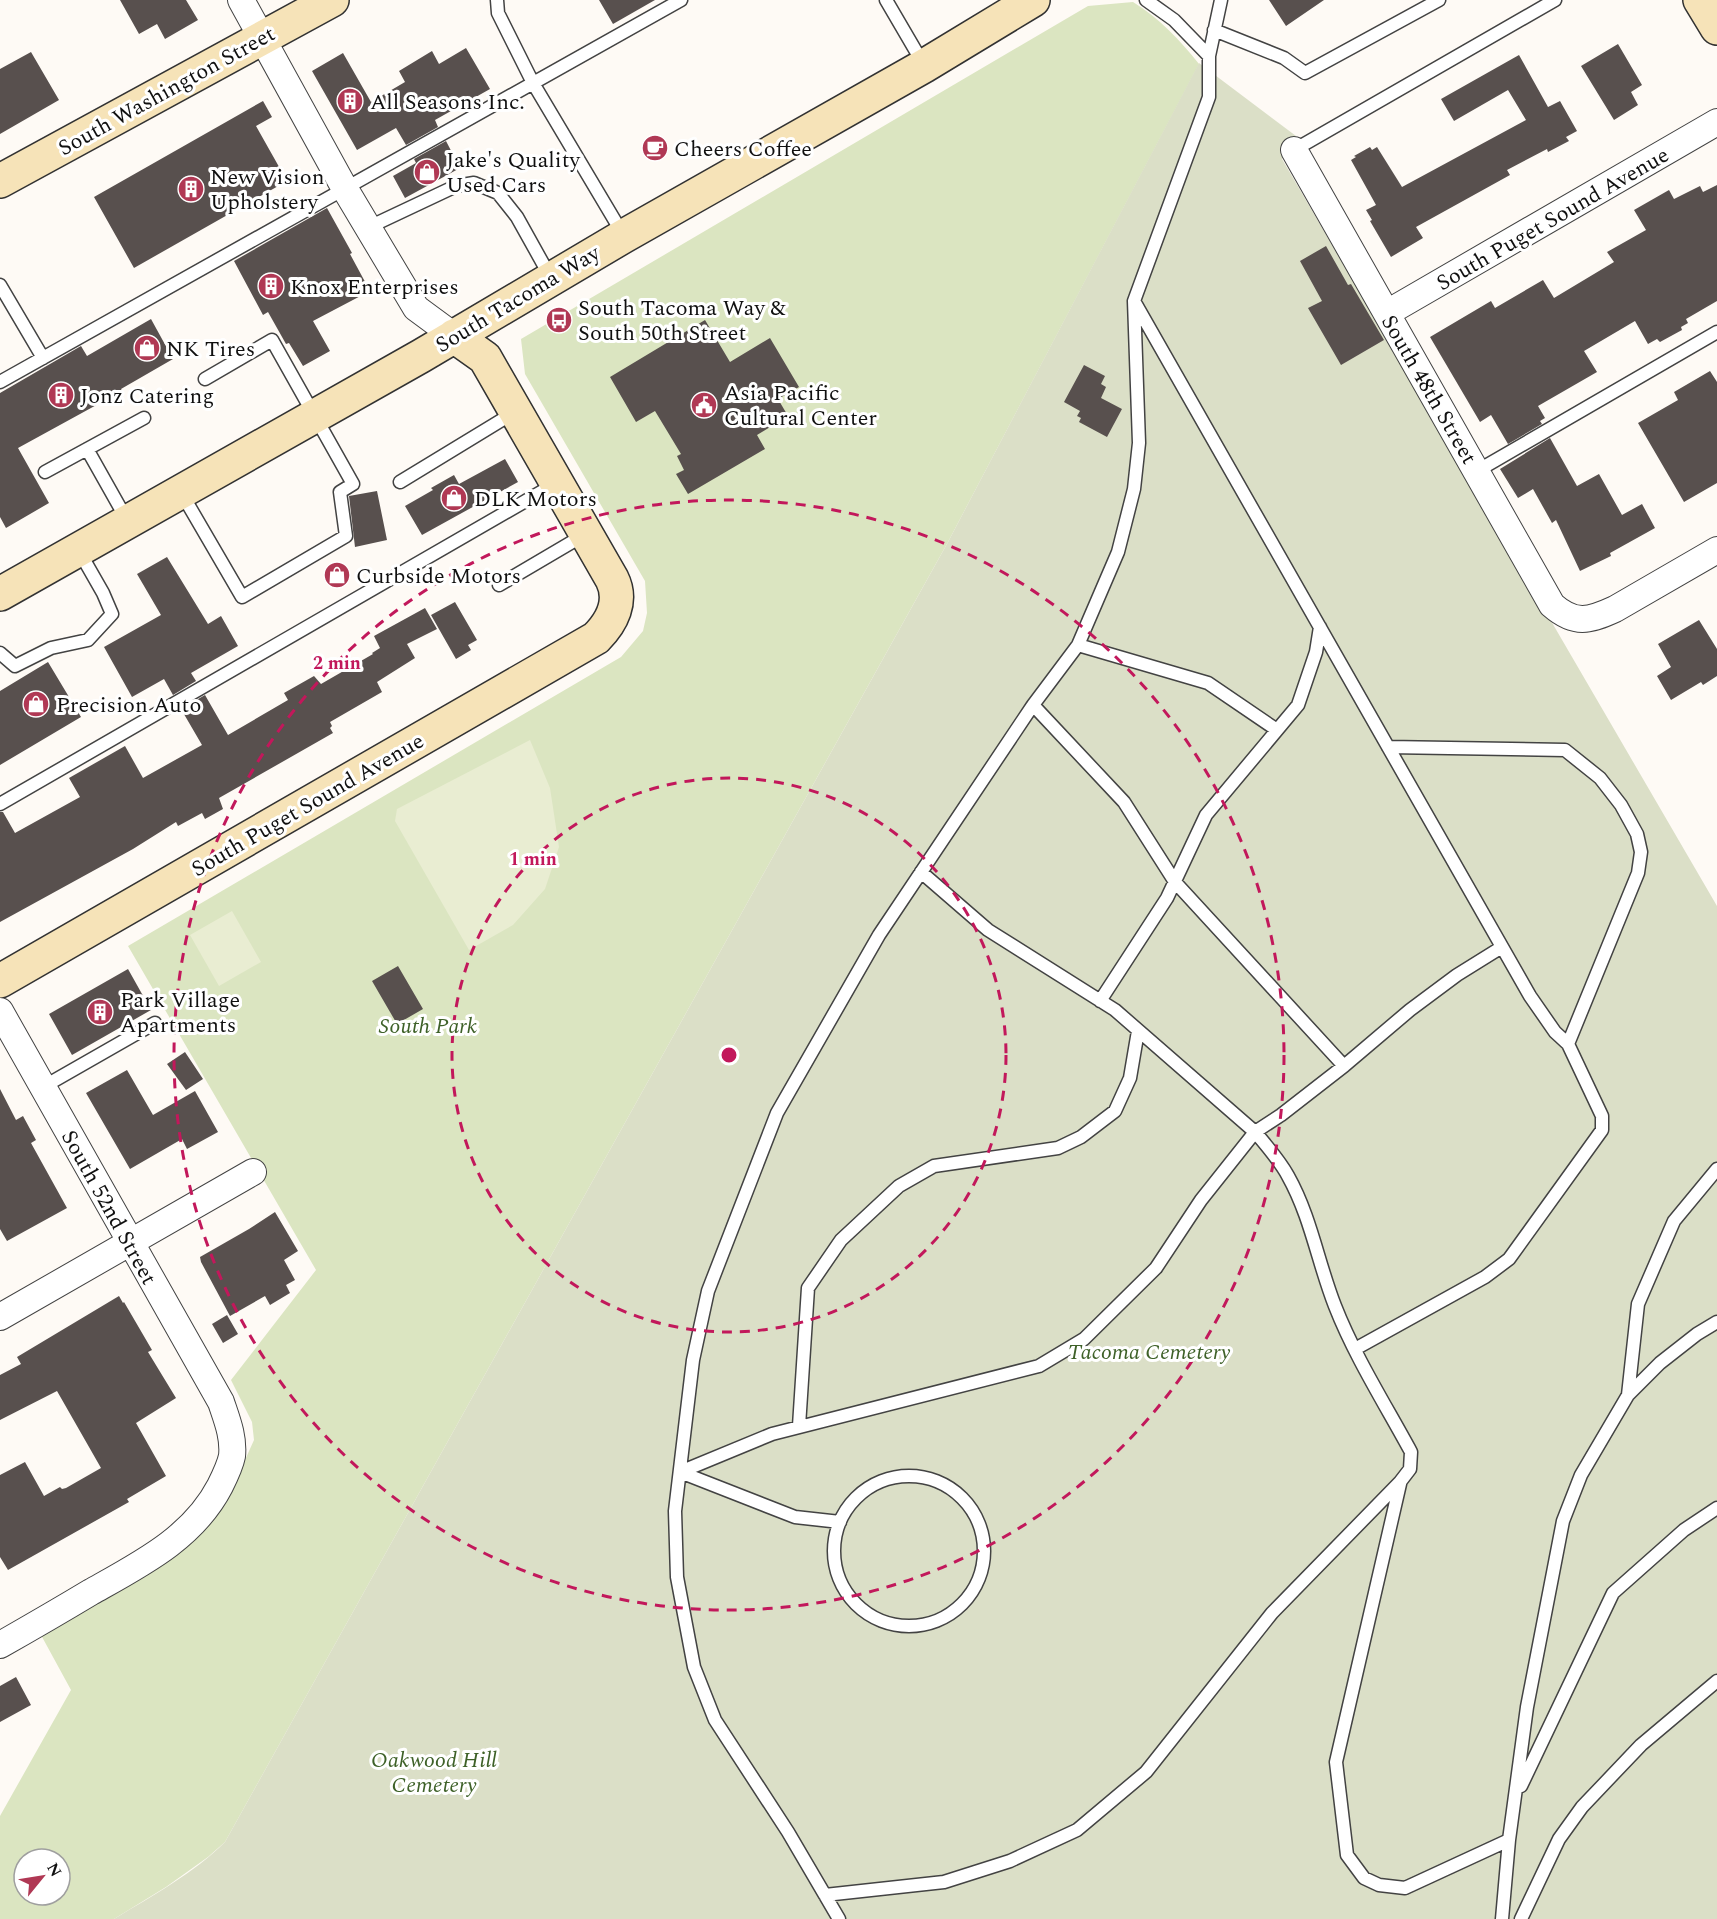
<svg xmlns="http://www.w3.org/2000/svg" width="1717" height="1919" viewBox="0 0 1717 1919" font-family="Spectral,serif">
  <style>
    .green { fill: #dbe5c1; fill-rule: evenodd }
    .cemetery { fill: #dbdfc7 }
    .pitch { fill: #e9edd2 }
    .building { fill: #58504e }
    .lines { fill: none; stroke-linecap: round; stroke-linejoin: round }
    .lane-casing { stroke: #434343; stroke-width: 15 }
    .street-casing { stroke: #434343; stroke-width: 28 }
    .secondary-casing { stroke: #323232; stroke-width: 36 }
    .lane { stroke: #fff; stroke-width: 12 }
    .street { stroke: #fff; stroke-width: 26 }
    .secondary { stroke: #f6e3b8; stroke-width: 33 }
    .ring { fill: none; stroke: #c2185b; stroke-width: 3; stroke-dasharray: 10 8 }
    .labels { text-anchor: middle; stroke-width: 6; stroke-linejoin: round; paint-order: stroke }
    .street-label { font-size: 22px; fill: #101010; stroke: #fff }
    .poi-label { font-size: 22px; fill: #101010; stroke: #fff; text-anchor: start }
    .park-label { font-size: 22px; font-style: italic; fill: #3e6128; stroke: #fff }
    .centre { fill: #c2185b; stroke: #fff; stroke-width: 3 }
    .ring-label { font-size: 18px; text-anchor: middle; font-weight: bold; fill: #c2185b; stroke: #fff; stroke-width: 6; stroke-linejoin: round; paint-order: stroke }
  </style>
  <rect width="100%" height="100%" fill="#fefaf5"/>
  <!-- green -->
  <path class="green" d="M 1133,2 C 1159,18 1180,40 1199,64 L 948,542 L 225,1842 L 208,1857 L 166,1887 L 114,1919 L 0,1919 L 0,1816 L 71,1690 L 41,1635 L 175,1556 L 206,1525 L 231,1491 L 254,1440 L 252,1422 L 231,1380 L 316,1270 L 128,946 L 621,657 L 643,631 L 647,613 L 645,581 L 525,374 L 521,339 L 1088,6 ZM 24,1859 L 60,1859 L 60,1895 L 24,1895 Z"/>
  <!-- cemetery -->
  <path class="cemetery" d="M 1199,63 L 1296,136 L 1282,159 L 1717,906 L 1717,1919 L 114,1919 C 152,1896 194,1873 225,1842 L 948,542 Z"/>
  <!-- pitch -->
  <path class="pitch" d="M 530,740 L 550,788 L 559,847 L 545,889 L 513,925 L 469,950 L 395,821 L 397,809 Z
    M 232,911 L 261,962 L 219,986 L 190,935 Z"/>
  <!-- building -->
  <path class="building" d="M 120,0 L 186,0 L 198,20 L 165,39 L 157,24 L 139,34 Z
    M 599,0 L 655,0 L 613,24 Z
    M 1269,0 L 1324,0 L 1286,26 Z
    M 1618,44 L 1642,85 L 1631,92 L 1638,105 L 1614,120 L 1581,66 Z
    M 466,48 L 490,89 L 435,120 L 438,127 L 406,145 L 396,128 L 357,150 L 312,71 L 343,53 L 371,102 L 405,82 L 399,71 L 432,51 L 439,64 Z
    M 31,52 L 59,100 L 0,134 L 0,69 Z
    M 1519,55 L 1548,107 L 1560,101 L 1577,131 L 1566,137 L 1569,141 L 1548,152 L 1547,149 L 1507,170 L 1510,175 L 1416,227 L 1423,238 L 1391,257 L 1370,221 L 1372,220 L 1366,210 L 1376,205 L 1351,160 L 1356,157 L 1354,156 L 1370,147 L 1372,150 L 1377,147 L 1402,187 L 1526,120 L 1508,90 L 1454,121 L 1441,99 Z
    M 263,101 L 272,117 L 256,126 L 287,181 L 134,268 L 94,197 Z
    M 446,141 L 460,168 L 405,198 L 393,176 L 416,163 L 414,159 Z
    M 1717,185 L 1717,301 L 1686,319 L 1688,323 L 1681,327 L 1682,330 L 1660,342 L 1657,339 L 1648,344 L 1635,321 L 1584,351 L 1597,372 L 1538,406 L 1545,418 L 1540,421 L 1542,424 L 1508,444 L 1491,415 L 1480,422 L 1430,337 L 1491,301 L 1495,308 L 1543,280 L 1554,298 L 1614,262 L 1607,252 L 1646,230 L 1634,210 L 1669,190 L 1674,199 L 1700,186 L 1703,192 Z
    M 327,208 L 352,253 L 350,254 L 370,291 L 313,321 L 330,351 L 303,366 L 289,343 L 286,344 L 268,312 L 263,315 L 234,261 Z
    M 1326,246 L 1348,285 L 1351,284 L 1384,340 L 1341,365 L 1308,308 L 1322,301 L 1300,261 Z
    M 151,319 L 173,359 L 121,389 L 122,391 L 18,448 L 49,503 L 6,528 L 0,517 L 0,393 L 81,346 L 87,356 Z
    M 705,320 L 730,362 L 770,338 L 799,387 L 778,399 L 788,416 L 757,435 L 765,449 L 688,494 L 676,474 L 684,470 L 677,456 L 681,454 L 655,411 L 636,422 L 610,377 Z
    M 1084,365 L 1105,376 L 1101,384 L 1106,387 L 1101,398 L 1122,409 L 1107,437 L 1079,422 L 1081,418 L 1077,416 L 1080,411 L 1064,402 Z
    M 1710,371 L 1717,382 L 1717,483 L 1684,502 L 1638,423 L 1678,400 L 1674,392 Z
    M 1550,438 L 1577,486 L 1599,474 L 1622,515 L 1642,504 L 1655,528 L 1610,553 L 1611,556 L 1580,571 L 1556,520 L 1552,523 L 1533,489 L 1518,498 L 1500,469 Z
    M 505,459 L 518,482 L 422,535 L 405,506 L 433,490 L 431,488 L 454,475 L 459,484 Z
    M 377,491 L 387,540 L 355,547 L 349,496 Z
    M 167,557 L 208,624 L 221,616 L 238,646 L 191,673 L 196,681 L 173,695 L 164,679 L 132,697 L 104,647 L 161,615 L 137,574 Z
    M 455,602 L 477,640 L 468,645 L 471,650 L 456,659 L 431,615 Z
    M 425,608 L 437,629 L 407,644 L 415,658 L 377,682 L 382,692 L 330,722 L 332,726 L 330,728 L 333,733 L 219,798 L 223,809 L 205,819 L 202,813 L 178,826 L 176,822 L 133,849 L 0,922 L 0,812 L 3,812 L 15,833 L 80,797 L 69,778 L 125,746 L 143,778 L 202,745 L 181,709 L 205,695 L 228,735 L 288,700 L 284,693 L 314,676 L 321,684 L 373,654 L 372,653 L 380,648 L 374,636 Z
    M 1699,620 L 1717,649 L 1717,676 L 1703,685 L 1701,682 L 1671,700 L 1657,676 L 1671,667 L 1658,644 Z
    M 48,662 L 81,717 L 0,765 L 0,691 Z
    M 398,966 L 423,1009 L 397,1024 L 372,981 Z
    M 128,969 L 151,1010 L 72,1055 L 49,1014 Z
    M 185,1052 L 203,1079 L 186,1090 L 167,1064 Z
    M 127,1070 L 153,1115 L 195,1091 L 218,1132 L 187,1149 L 182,1139 L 130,1169 L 86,1093 Z
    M 0,1089 L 16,1120 L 23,1116 L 36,1140 L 31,1143 L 67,1208 L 7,1241 L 0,1229 Z
    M 275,1212 L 298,1251 L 284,1260 L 295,1280 L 286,1285 L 290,1293 L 270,1305 L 265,1296 L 230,1316 L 201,1262 L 200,1257 L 249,1229 Z
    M 119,1296 L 123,1303 L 124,1302 L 152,1350 L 148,1352 L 176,1398 L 136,1423 L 166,1476 L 127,1499 L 129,1502 L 8,1570 L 0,1557 L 0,1475 L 25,1462 L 44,1496 L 60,1487 L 62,1489 L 66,1488 L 101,1468 L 57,1391 L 0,1420 L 0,1375 L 21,1364 L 17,1357 Z
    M 227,1315 L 238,1334 L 223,1343 L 212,1324 Z
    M 16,1677 L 31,1705 L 0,1722 L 0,1686 Z"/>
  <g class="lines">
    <defs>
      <path id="lane" d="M 497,0 L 498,13 L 533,83 L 624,236
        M 886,0 L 924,65
        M 1146,0 L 1174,20 L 1209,56 L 1221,0
        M 1214,30 L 1284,58 L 1305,73 L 1439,0
        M 1209,56 L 1209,97 L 1134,301 L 1530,996 L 1555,1032 L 1568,1044 L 1602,1116 L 1602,1130 L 1509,1259 L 1485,1277 L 1355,1349
        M 1294,150 L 1555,0
        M 369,227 L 456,186 L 474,183 L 498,193 L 517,217 L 551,278
        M 0,285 L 43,358
        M 0,382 L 681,0
        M 87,449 L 127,520
        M 1477,471 L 1717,332
        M 45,472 L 144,418
        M 400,482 L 515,412
        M 182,494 L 242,597 L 346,536 L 340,492 L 353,484 L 272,340 L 205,379
        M 499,585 L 584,535
        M 1078,645 L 1208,683 L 1277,730
        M 0,653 L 15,666 L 51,648 L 88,640 L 112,614 L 103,593 L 79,551
        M 1033,705 L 1124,802 L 1175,882 L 1344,1066
        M 1388,747 L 1565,750 L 1600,778 L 1621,805 L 1637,834 L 1641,852 L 1638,873 L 1568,1044
        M 0,804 L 555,484
        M 1100,1001 L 1167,898 L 1206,815 L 1298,705 L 1316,652 L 1320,627
        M 43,1087 L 155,1023
        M 1628,1395 L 1638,1304 L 1674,1221 L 1717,1169
        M 799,1426 L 808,1288 L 841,1240 L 899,1186 L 934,1166 L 1058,1148 L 1081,1137 L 1115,1111 L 1130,1078 L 1138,1031
        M 680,1472 L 772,1434 L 1039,1366 L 1084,1339 L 1156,1268 L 1201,1200 L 1255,1132 L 1281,1115 L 1344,1066 L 1410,1010 L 1457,975 L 1502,947
        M 680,1472 L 795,1517 L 840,1522
        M834 1551a75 75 0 1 1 150 0a75 75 0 1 1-150 0Z
        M 1400,1484 L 1336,1762 L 1347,1855 L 1364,1878 L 1379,1885 L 1405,1888 L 1509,1840
        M 1521,1786 L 1613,1593 L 1684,1530 L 1717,1508
        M 825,1895 L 944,1882 L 1010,1861 L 1077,1830 L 1146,1772 L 1272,1613 L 1400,1482 L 1410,1469 L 1411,1452 C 1385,1404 1355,1357 1335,1306 C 1318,1263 1311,1217 1288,1176 C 1280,1161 1267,1146 1255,1132 L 1115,1010 L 988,930 L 921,872
        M 839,1919 L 788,1832 L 715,1720 L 694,1667 L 677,1577 L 675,1511 L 693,1360 L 708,1291 L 777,1113 L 879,935 L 1033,705 L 1078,645 L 1118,552 L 1134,489 L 1139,443 L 1134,301
        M 1502,1919 L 1509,1840 L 1527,1707 L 1563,1521 L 1581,1475 L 1628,1395 L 1660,1363 L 1697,1334 L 1717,1322
        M 1521,1919 L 1559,1839 L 1582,1807 L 1641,1745 L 1717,1681"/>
      <path id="street" d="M 241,0 L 345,189 L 416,308 L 454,336
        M 1294,150 L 1552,605 C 1575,625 1589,621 1615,609 L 1717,550
        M 1387,313 L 1717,122
        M 0,1011 L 221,1402 C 227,1420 234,1437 232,1456 C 230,1466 225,1476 220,1486 C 193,1538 141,1564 91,1592 C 61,1610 30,1628 0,1645
        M 0,1317 L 253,1172"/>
      <path id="secondary" d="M 1700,0 L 1717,28
        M 0,181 L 332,0
        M 0,594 L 421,356 L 624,236 L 924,66 L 1033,0
        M 0,981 L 596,638 C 612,622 623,601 612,579 L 485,358 L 454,336"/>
    </defs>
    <!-- lane casing -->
    <use href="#lane" class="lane-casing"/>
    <!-- street casing -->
    <use href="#street" class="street-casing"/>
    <!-- secondary casing -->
    <use href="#secondary" class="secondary-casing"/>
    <!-- lane -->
    <use href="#lane" class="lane"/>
    <!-- street -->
    <use href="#street" class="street"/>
    <!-- secondary -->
    <use href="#secondary" class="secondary"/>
  </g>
  <!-- distance rings -->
  <g class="ring">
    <circle cx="729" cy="1055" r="277"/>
    <circle cx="729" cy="1055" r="555"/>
  </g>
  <!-- icons -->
  <defs>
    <symbol id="building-disc" viewBox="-11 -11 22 22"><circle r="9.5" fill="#b03854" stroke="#fff"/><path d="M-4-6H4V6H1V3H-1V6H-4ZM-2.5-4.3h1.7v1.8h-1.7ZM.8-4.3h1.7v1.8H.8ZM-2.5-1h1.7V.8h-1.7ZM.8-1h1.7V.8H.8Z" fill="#fff"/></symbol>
    <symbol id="cafe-disc" viewBox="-11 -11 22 22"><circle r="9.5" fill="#b03854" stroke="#fff"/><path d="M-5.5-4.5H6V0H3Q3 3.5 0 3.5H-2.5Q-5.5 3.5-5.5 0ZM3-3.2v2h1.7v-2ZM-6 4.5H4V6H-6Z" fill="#fff"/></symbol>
    <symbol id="shop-disc" viewBox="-11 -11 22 22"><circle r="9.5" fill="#b03854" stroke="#fff"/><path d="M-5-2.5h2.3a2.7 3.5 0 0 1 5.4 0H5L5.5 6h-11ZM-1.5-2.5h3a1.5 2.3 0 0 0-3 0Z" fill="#fff"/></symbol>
    <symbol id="bus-disc" viewBox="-11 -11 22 22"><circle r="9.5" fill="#b03854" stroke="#fff"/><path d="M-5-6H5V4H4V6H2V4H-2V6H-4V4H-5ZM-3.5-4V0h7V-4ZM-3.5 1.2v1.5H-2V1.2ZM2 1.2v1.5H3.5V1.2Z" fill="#fff"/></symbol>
    <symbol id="civic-disc" viewBox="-11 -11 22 22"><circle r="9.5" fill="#b03854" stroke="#fff"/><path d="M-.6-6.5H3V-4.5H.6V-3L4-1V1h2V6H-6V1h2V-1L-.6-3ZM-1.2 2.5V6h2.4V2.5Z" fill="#fff"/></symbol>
  </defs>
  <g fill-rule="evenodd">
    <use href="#building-disc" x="335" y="86" width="30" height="30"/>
    <use href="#cafe-disc" x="640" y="133" width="30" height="30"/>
    <use href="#shop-disc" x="412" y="157" width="30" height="30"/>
    <use href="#building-disc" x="176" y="174" width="30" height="30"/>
    <use href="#building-disc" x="256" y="271" width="30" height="30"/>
    <use href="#bus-disc" x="544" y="305" width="30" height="30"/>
    <use href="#shop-disc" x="132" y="333" width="30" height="30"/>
    <use href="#building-disc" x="46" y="380" width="30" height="30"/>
    <use href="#civic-disc" x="689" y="390" width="30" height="30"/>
    <use href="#shop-disc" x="439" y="483" width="30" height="30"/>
    <use href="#shop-disc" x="322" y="560" width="30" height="30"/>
    <use href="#shop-disc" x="21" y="689" width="30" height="30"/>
    <use href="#building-disc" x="85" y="997" width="30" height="30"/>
  </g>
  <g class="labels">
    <!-- street labels -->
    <g class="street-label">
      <text transform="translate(166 90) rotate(-29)" y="8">South Washington Street</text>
      <text transform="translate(1552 218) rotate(-30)" y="8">South Puget Sound Avenue</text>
      <text transform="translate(517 298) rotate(-31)" y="8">South Tacoma Way</text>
      <text transform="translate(1430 389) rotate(60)" y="8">South 48th Street</text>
      <text transform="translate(307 804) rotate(-30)" y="8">South Puget Sound Avenue</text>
      <text transform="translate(110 1207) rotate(61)" y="8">South 52nd Street</text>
    </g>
    <!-- poi labels -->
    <g class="poi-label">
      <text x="370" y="109">All Seasons Inc.</text>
      <text x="674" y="156">Cheers Coffee</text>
      <text x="446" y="167">Jake's Quality<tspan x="446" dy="25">Used Cars</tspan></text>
      <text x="210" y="184">New Vision<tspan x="210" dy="25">Upholstery</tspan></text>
      <text x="290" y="294">Knox Enterprises</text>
      <text x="578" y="315">South Tacoma Way &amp;<tspan x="578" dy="25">South 50th Street</tspan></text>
      <text x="166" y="356">NK Tires</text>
      <text x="724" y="400">Asia Pacific<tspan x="724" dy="25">Cultural Center</tspan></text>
      <text x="80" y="403">Jonz Catering</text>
      <text x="474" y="506">DLK Motors</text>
      <text x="356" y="583">Curbside Motors</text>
      <text x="56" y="712">Precision Auto</text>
      <text x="120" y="1007">Park Village<tspan x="120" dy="25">Apartments</tspan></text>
    </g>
    <!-- park labels -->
    <g class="park-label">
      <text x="428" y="1033">South Park</text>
      <text x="1149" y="1359">Tacoma Cemetery</text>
      <text x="434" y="1767">Oakwood Hill<tspan x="434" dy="25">Cemetery</tspan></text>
    </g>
  </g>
  <circle cx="729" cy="1055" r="9" class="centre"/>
  <g class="ring-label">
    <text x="337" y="669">2 min</text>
    <text x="533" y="865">1 min</text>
  </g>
  <!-- north arrow -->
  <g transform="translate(42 1877) rotate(60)"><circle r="28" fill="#ffffff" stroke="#9f9f9f" stroke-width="1.5"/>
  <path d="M0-4.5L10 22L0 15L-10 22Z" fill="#b03854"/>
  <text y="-9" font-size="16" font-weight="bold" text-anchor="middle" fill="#101010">N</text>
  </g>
</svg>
